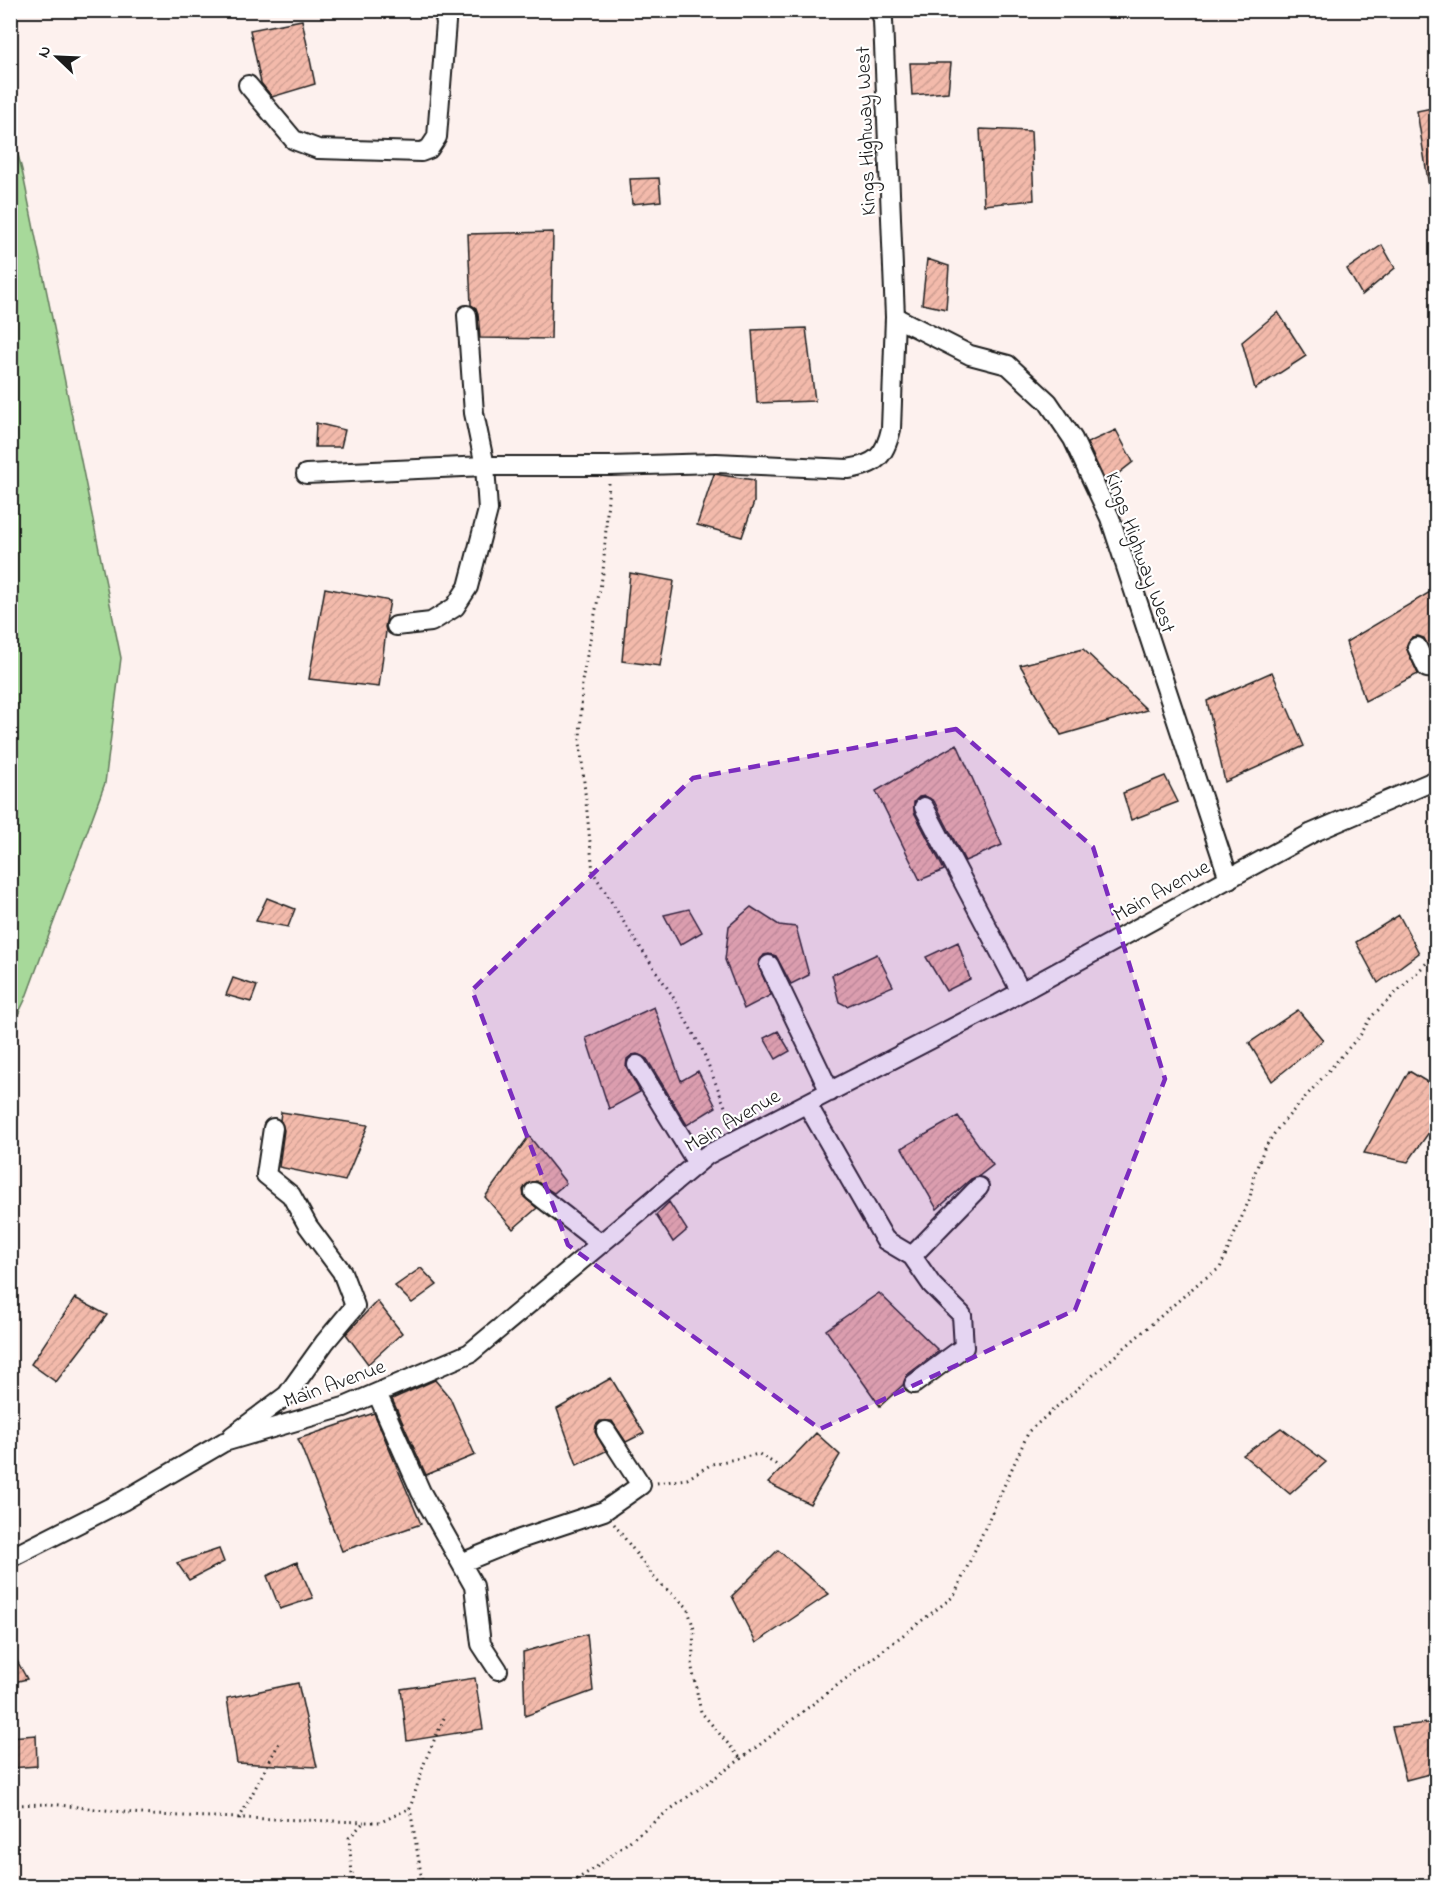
<svg xmlns="http://www.w3.org/2000/svg" width="1447" height="1897" viewBox="0 0 1447 1897" font-family="'Indie Flower',sans-serif">
  <style>
    .grass { fill: #a7d99a; stroke: #627a5b; stroke-width: 1.5 }
    .building { fill: url(#building-hatch); stroke: #1c1c1c; stroke-width: 1.5 }
    .lines { fill: none; stroke-linecap: round; stroke-linejoin: round }
    .minor-casing { stroke: #1c1c1c; stroke-width: 22 }
    .path { stroke: #1c1c1c; stroke-width: 3; stroke-dasharray: 1.5 4.5; stroke-linecap: butt }
    .minor { stroke: #fff; stroke-width: 18 }
    .marked { fill: #7b2cbf; fill-opacity: 0.2; stroke: #7b2cbf; stroke-width: 4.5; stroke-dasharray: 12 8; stroke-linejoin: round }
    .labels { text-anchor: middle; stroke-width: 4.5; stroke-linejoin: round; paint-order: stroke }
    .street-label { font-size: 21px; fill: #1c1c1c; stroke: #fff }
  </style>
  <defs>
    <pattern id="building-hatch" width="6" height="6" patternUnits="userSpaceOnUse" patternTransform="scale(1.5)"><rect width="6" height="6" fill="#f3baab"/><path d="M-1 1l2-2M0 6l6-6M5 7l2-2" fill="none" stroke="#d09f93"/></pattern>
  </defs>
  <rect width="100%" height="100%" fill="#fdf1ee"/>
  <filter id="ink" filterUnits="userSpaceOnUse"><feTurbulence type="fractalNoise" baseFrequency=".0167" numOctaves="2"/><feDisplacementMap in="SourceGraphic" scale="12" xChannelSelector="R" yChannelSelector="G"/><feConvolveMatrix kernelMatrix="1 2 1 2 8 2 1 2 1" color-interpolation-filters="sRGB"/></filter>
  <g filter="url(#ink)">
    <!-- grass -->
    <path class="grass" d="M 10,124 L 22,170 L 121,658 L 105,783 L 25,1000 L 11,1029 Z"/>
    <!-- building -->
    <path class="building" d="M 302,20 L 315,84 L 272,97 L 261,83 L 250,30 Z
      M 910,63 L 951,63 L 948,92 L 912,95 Z
      M 1437,107 L 1437,186 L 1429,187 L 1417,111 Z
      M 980,129 L 1031,131 L 1034,200 L 984,205 Z
      M 659,178 L 661,201 L 632,204 L 630,179 Z
      M 553,232 L 551,339 L 480,338 L 478,314 L 476,308 L 471,305 L 468,234 Z
      M 1382,245 L 1395,268 L 1362,295 L 1347,269 Z
      M 927,259 L 949,266 L 946,309 L 922,304 Z
      M 1278,312 L 1306,356 L 1255,389 L 1242,342 Z
      M 806,328 L 815,401 L 757,403 L 752,330 Z
      M 316,423 L 345,430 L 341,447 L 315,447 Z
      M 1116,430 L 1133,462 L 1106,483 L 1087,443 Z
      M 714,474 L 754,480 L 754,502 L 742,537 L 697,525 Z
      M 630,573 L 674,581 L 660,666 L 622,661 Z
      M 325,588 L 390,601 L 385,627 L 386,631 L 379,687 L 309,679 Z
      M 1430,592 L 1437,608 L 1437,658 L 1434,658 L 1424,638 L 1418,636 L 1412,637 L 1406,647 L 1418,674 L 1365,701 L 1346,642 Z
      M 1083,649 L 1147,710 L 1061,735 L 1020,665 Z
      M 1272,672 L 1304,746 L 1225,782 L 1207,701 Z
      M 957,744 L 1002,845 L 965,861 L 934,801 L 925,796 L 919,797 L 914,802 L 914,812 L 944,870 L 920,880 L 876,791 Z
      M 1165,776 L 1178,802 L 1131,820 L 1123,793 Z
      M 267,898 L 295,909 L 288,927 L 256,921 Z
      M 751,907 L 779,925 L 796,927 L 809,975 L 791,984 L 776,956 L 769,954 L 764,955 L 758,965 L 771,995 L 744,1009 L 725,960 L 729,926 Z
      M 689,909 L 702,932 L 680,945 L 664,915 Z
      M 1399,915 L 1419,953 L 1378,983 L 1356,942 Z
      M 958,942 L 970,979 L 946,991 L 926,957 Z
      M 877,954 L 893,986 L 847,1006 L 839,1002 L 832,975 Z
      M 233,978 L 257,986 L 251,1002 L 226,995 Z
      M 654,1007 L 681,1081 L 698,1071 L 716,1107 L 687,1125 L 647,1059 L 637,1054 L 632,1055 L 627,1059 L 626,1066 L 640,1092 L 609,1109 L 586,1038 Z
      M 1298,1010 L 1323,1040 L 1272,1081 L 1249,1043 Z
      M 778,1031 L 790,1051 L 776,1059 L 764,1038 Z
      M 1409,1071 L 1437,1088 L 1437,1121 L 1408,1162 L 1364,1153 Z
      M 281,1112 L 368,1125 L 345,1181 L 279,1167 L 284,1130 L 280,1120 Z
      M 958,1116 L 993,1165 L 979,1176 L 971,1179 L 937,1209 L 902,1148 Z
      M 529,1136 L 566,1183 L 554,1193 L 536,1181 L 526,1185 L 523,1190 L 524,1197 L 537,1208 L 513,1229 L 485,1197 Z
      M 669,1202 L 687,1230 L 673,1242 L 656,1215 Z
      M 421,1268 L 437,1285 L 412,1303 L 395,1286 Z
      M 879,1293 L 939,1351 L 907,1375 L 903,1385 L 880,1406 L 826,1330 Z
      M 75,1298 L 107,1315 L 56,1382 L 31,1364 Z
      M 377,1301 L 402,1333 L 368,1364 L 346,1334 Z
      M 611,1378 L 644,1433 L 626,1442 L 612,1421 L 600,1421 L 596,1425 L 595,1432 L 606,1451 L 577,1465 L 557,1409 Z
      M 435,1380 L 450,1398 L 475,1455 L 426,1475 L 392,1399 Z
      M 374,1413 L 421,1524 L 342,1551 L 298,1439 Z
      M 1281,1428 L 1326,1462 L 1290,1494 L 1243,1455 Z
      M 816,1433 L 840,1455 L 810,1504 L 768,1483 Z
      M 219,1549 L 224,1562 L 189,1580 L 177,1563 Z
      M 778,1550 L 829,1594 L 756,1643 L 732,1596 Z
      M 297,1562 L 313,1598 L 280,1609 L 267,1576 Z
      M 587,1634 L 593,1691 L 525,1716 L 523,1652 Z
      M 10,1648 L 27,1679 L 10,1683 Z
      M 475,1678 L 483,1729 L 407,1741 L 401,1689 Z
      M 298,1683 L 317,1767 L 237,1763 L 227,1698 Z
      M 1437,1722 L 1437,1772 L 1406,1780 L 1392,1727 Z
      M 36,1735 L 37,1766 L 10,1768 L 10,1737 Z"/>
    <g class="lines">
      <defs>
        <path id="minor" d="M 880,10 L 883,20 L 895,317 L 970,355 L 1008,365 L 1048,402 L 1073,439 L 1110,518 L 1229,879
          M 248,85 L 294,140 L 318,149 L 421,152 L 429,149 L 437,137 L 446,22 L 443,10
          M 306,474 L 485,466 L 610,466 L 716,463 L 848,469 C 876,465 885,456 891,429 L 895,317
          M 396,626 L 431,622 L 455,607 L 468,587 L 488,510 L 485,466 L 474,413 L 467,315
          M 1417,647 L 1427,668 L 1436,669
          M 924,807 L 1021,992
          M 769,965 L 830,1092
          M 637,1065 L 697,1163
          M 807,1104 L 885,1240 L 912,1256 L 932,1285 L 962,1315 L 964,1347 L 914,1384
          M 534,1192 L 601,1244
          M 912,1256 L 979,1187
          M 377,1393 L 421,1492 L 474,1586 L 481,1644 L 498,1670
          M 232,1436 L 287,1395 L 325,1342 L 355,1306 L 342,1272 L 308,1226 L 291,1195 L 266,1175 L 273,1128
          M 10,1558 L 123,1501 L 224,1442 L 344,1407 L 470,1353 L 707,1155 L 999,1004 L 1312,833 L 1436,780
          M 461,1563 L 520,1539 L 604,1511 L 641,1485 L 606,1431"/>
      </defs>
      <!-- minor casing -->
      <use href="#minor" class="minor-casing"/>
      <!-- path -->
      <path class="path" d="M 609,483 L 603,573 L 582,681 L 580,742 L 593,872 L 628,929 L 672,995 L 702,1049 L 732,1124
        M 657,1483 L 687,1479 L 712,1464 L 759,1454 L 780,1467
        M 614,1524 L 656,1580 L 687,1607 L 694,1629 L 692,1668 L 701,1712 L 741,1759
        M 10,1805 L 50,1804 L 151,1815 L 364,1822
        M 239,1819 L 279,1743
        M 353,1886 L 349,1838 L 364,1822 L 381,1822 L 410,1808
        M 423,1886 L 410,1808 L 425,1761 L 444,1718
        M 566,1886 L 598,1866 L 668,1811 L 741,1759 L 954,1596 L 1029,1431 L 1201,1281 L 1220,1268 L 1250,1198 L 1254,1175 L 1264,1149 L 1278,1128 L 1361,1034 L 1371,1017 L 1436,954"/>
      <!-- minor -->
      <use href="#minor" class="minor"/>
    </g>
  </g>
  <!-- marked area -->
  <path class="marked" d="M 956,729 L 1093,847 L 1165,1079 L 1075,1310 L 820,1429 L 568,1245 L 472,990 L 693,778 Z"/>
  <g class="labels">
    <!-- street labels -->
    <g class="street-label">
      <text transform="translate(865 131) rotate(-92)" y="7">Kings Highway West</text>
      <text transform="translate(1141 552) rotate(70)" y="7">Kings Highway West</text>
      <text transform="translate(1161 890) rotate(-29)" y="7">Main Avenue</text>
      <text transform="translate(732 1120) rotate(-30)" y="7">Main Avenue</text>
      <text transform="translate(334 1383) rotate(-20)" y="7">Main Avenue</text>
    </g>
  </g>
  <!-- margin -->
  <rect width="1447" height="1897" fill="none" stroke="#fff" stroke-width="36"/>
  <rect x="18" y="18" width="1411" height="1861" fill="none" stroke="#1c1c1c" stroke-width="2" filter="url(#ink)"/>
  <!-- north arrow -->
  <g transform="translate(57 57) rotate(293)" stroke="#ffffff" stroke-width="4.5" paint-order="stroke">
  <path d="M0-4.5L10 22L0 15L-10 22Z" fill="#1c1c1c"/>
  <text y="-9" font-size="16" font-weight="bold" text-anchor="middle" fill="#1c1c1c">N</text>
  </g>
</svg>
